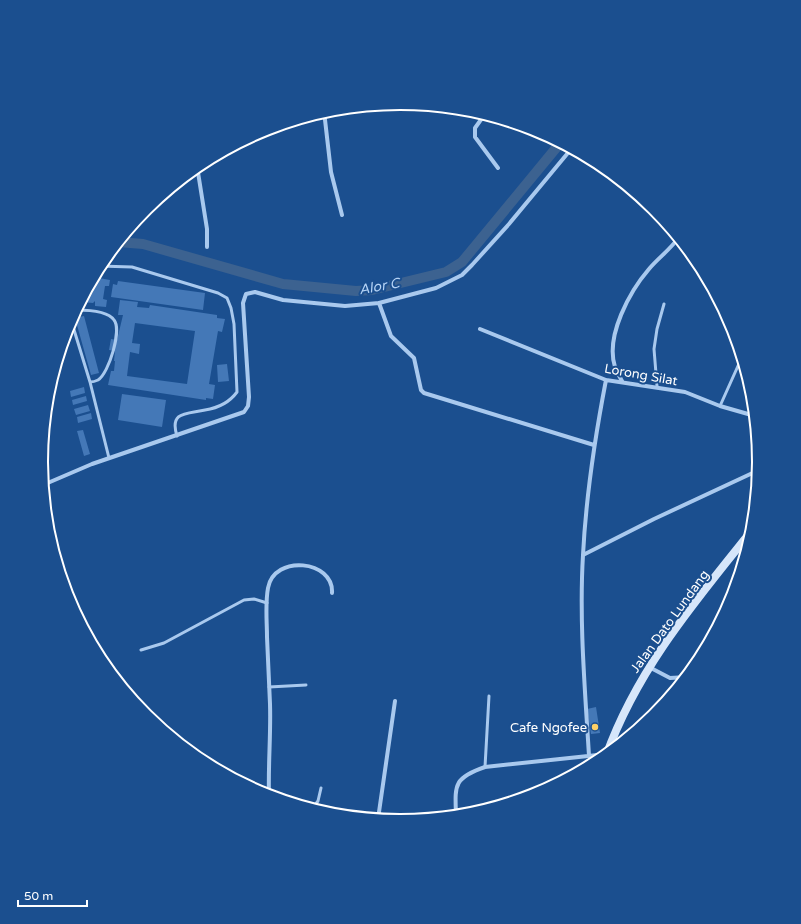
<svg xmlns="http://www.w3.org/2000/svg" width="801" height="924" viewBox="0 0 801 924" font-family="'Varela Round',sans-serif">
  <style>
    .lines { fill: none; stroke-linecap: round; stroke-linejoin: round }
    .canal { stroke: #3c6290; stroke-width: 10 }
    .building { fill: #4478b7; fill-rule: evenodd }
    .lane { stroke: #a9c9ee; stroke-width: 3 }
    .street { stroke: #a9c9ee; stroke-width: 4 }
    .secondary { stroke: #d6e6fa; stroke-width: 8 }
    .poi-dot { fill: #ffd166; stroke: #1b4f8f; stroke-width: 1.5 }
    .labels { text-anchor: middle; stroke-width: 4; stroke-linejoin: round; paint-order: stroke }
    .street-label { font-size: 13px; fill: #fff; stroke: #1b4f8f }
    .poi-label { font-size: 13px; fill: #fff; stroke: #1b4f8f; text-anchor: end }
    .water-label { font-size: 14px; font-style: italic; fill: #b5d3f5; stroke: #1b4f8f }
    .rim { fill: none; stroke: #fff; stroke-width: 2 }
  </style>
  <rect width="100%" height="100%" fill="#1b4f8f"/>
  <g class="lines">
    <!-- canal -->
    <path class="canal" d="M 118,242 L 143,244 L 283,284 L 356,291 L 372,290 L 446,272 L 462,262 L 561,142"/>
  </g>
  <!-- building -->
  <path class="building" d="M 93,278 L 97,279 L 98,282 L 99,278 L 110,280 L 109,286 L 105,286 L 103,299 L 107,300 L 106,307 L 95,306 L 95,301 L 93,303 L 83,302 L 82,300 Z
    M 118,281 L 205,293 L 203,310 L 111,297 L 113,284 L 117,285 Z
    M 120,300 L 138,302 L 137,307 L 149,308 L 150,305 L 217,315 L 217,318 L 225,319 L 222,332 L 218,331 L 209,384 L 215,385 L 213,399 L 206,398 L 206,400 L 108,385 L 111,371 L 114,371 L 115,361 L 114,361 L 115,351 L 109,350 L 111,339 L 117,340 L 123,315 L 118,315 ZM 135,323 L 195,331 L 187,384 L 127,376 L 130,352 L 139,354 L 140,344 L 132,343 Z
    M 84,316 L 99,373 L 91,375 L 75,318 Z
    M 227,364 L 229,381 L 218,382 L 217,365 Z
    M 84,387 L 85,393 L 71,397 L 70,391 Z
    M 122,394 L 166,400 L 162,427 L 118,420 Z
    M 86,396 L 87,401 L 73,405 L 72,400 Z
    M 88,405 L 90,411 L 76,415 L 74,409 Z
    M 91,413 L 92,419 L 78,423 L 77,417 Z
    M 83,430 L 90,454 L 84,456 L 77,431 Z
    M 596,707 L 600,733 L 591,734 L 587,709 Z"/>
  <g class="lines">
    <!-- lane -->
    <path class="lane" d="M 99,266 L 132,267 L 218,293 L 227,298 L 231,308 L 234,324 L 237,392 C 229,403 218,408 205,410 C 187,414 169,411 177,436
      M 76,310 C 86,310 108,311 114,320 C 122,330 109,373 98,380 C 96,381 92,382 90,382
      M 71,320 L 90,382 L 109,458
      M 657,386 L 654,349 L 657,329 L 664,304
      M 720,406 L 742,357
      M 141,650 L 164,643 L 244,600 L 254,599 L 267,603
      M 269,687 L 306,685
      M 485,767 L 489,696
      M 312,809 L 318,801 L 321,788"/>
    <!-- street -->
    <path class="street" d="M 324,111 L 331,172 L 342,215
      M 485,114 L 475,128 L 475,137 L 498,168
      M 197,166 L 207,229 L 207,247
      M 379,303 L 391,336 L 414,358 L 421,390 L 424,393 L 594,445
      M 480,329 L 606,380 L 685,392 L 720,406 L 755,416
      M 622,381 C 619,376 617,372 615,367 C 605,336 630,291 649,269 C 658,258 671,249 679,237
      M 43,485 L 92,464 L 244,412 L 248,406 L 249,397 L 243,303 L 246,294 L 255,292 L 283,300 L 345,306 L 379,303 L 436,288 L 462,275 L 472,265 L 509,224 L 572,148
      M 583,555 L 654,519 L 759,470
      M 649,667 L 670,678 L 687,677
      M 589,756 C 585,689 579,621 583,555 C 586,496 595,437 606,380
      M 269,796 C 268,765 271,735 270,704 C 269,682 268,660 267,637 C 267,622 265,604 268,588 C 274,554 334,560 332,593
      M 456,816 C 455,785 453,778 485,767 L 607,754
      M 378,819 L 395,701"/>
    <!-- secondary -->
    <path class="secondary" d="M 606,756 C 637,669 696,600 753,529"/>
  </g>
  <!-- markers -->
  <circle class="poi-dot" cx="595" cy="727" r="4"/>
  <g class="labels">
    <!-- street labels -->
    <g class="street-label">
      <text transform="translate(641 374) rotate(10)" y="5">Lorong Silat</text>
      <text transform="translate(669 621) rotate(-54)" y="5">Jalan Dato Lundang</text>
    </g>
    <!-- poi labels -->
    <g class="poi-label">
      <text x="587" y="732">Cafe Ngofee</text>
    </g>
    <!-- water labels -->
    <g class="water-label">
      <text transform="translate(379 286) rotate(-10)" y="5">Alor C</text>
    </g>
  </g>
  <!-- crop -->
  <path d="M0 0H801V924H0ZM48 462a352 352 0 1 1 704 0a352 352 0 1 1-704 0Z" fill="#1b4f8f" fill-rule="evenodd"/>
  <path class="rim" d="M48 462a352 352 0 1 1 704 0a352 352 0 1 1-704 0Z"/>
  <!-- scale -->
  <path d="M18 900v6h69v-6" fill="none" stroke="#ffffff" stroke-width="2"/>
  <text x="24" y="900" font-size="12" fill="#ffffff" stroke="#1b4f8f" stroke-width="3" paint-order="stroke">50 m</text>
</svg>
